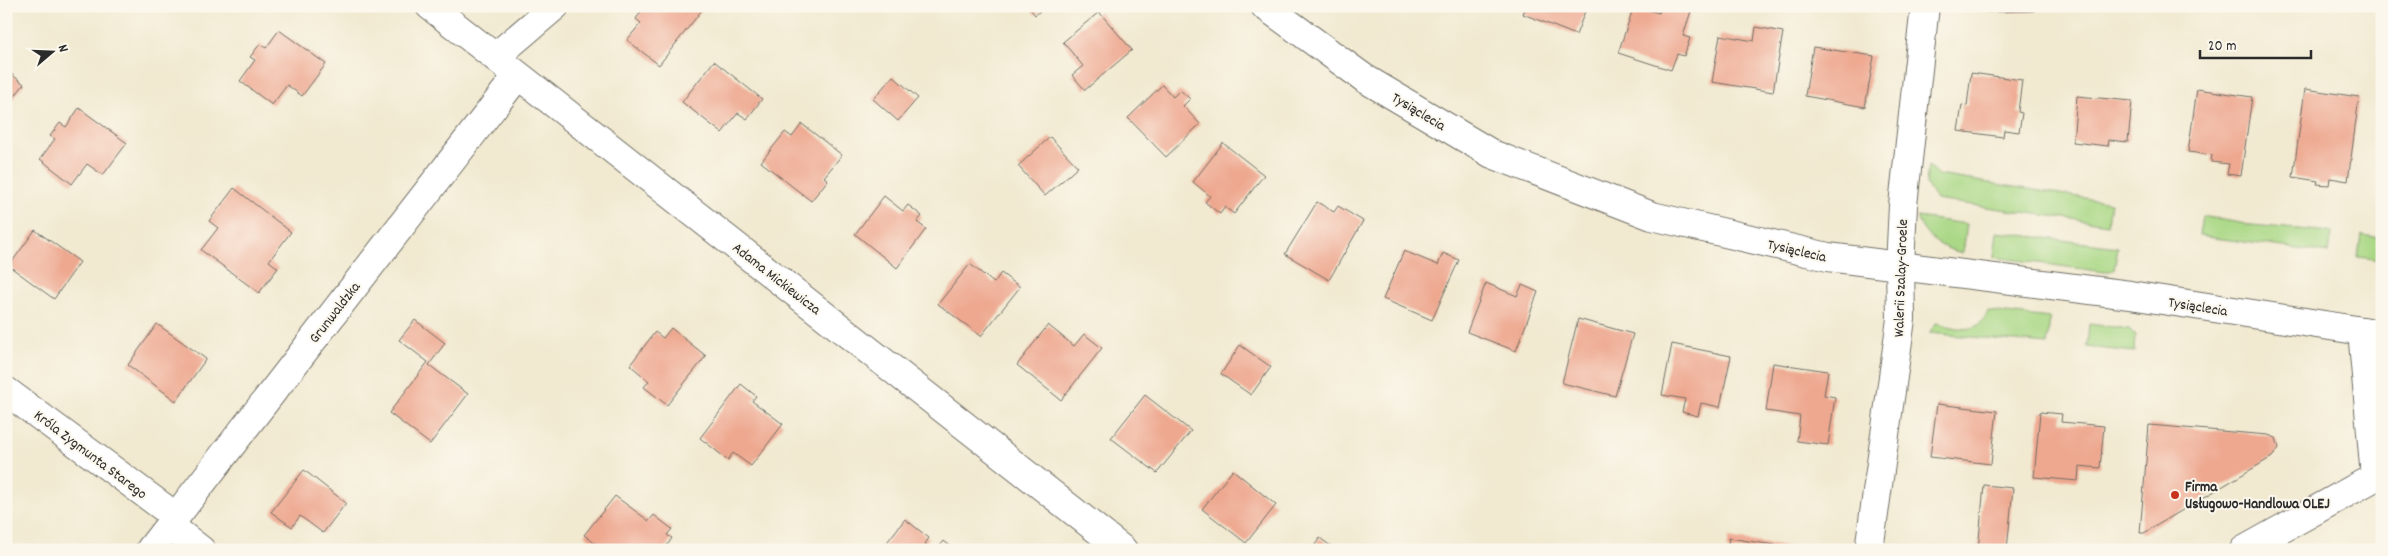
<svg xmlns="http://www.w3.org/2000/svg" width="2388" height="556" viewBox="0 0 2388 556" font-family="Dekko,sans-serif">
  <style>
    .green { fill: #aad886; stroke: #6a8258 }
    .building { fill: #eea890 }
    .lines { fill: none; stroke-linecap: round; stroke-linejoin: round }
    .minor-casing { stroke: #706e65; stroke-width: 30 }
    .tertiary-casing { stroke: #706e65; stroke-width: 30 }
    .minor { stroke: #fff; stroke-width: 28 }
    .tertiary { stroke: #fff; stroke-width: 28 }
    .poi-dot { fill: #c8321e; stroke: #fbf7ec; stroke-width: 2 }
    .labels { text-anchor: middle; stroke-width: 4; stroke-linejoin: round; paint-order: stroke }
    .street-label { font-size: 15px; fill: #2b2b2b; stroke: #fbf7ec }
    .poi-label { font-size: 15px; font-weight: bold; fill: #2b2b2b; stroke: #fbf7ec; text-anchor: start }
  </style>
  <rect width="100%" height="100%" fill="#fbf7ec"/>
  <filter id="ink" filterUnits="userSpaceOnUse"><feTurbulence type="fractalNoise" baseFrequency=".02" numOctaves="2"/><feDisplacementMap in="SourceGraphic" scale="10" xChannelSelector="R" yChannelSelector="G"/><feConvolveMatrix kernelMatrix="1 2 1 2 8 2 1 2 1" color-interpolation-filters="sRGB"/></filter>
  <filter id="wash" filterUnits="userSpaceOnUse"><feTurbulence type="fractalNoise" baseFrequency=".0096" numOctaves="4" result="noise"/><feDisplacementMap in="SourceGraphic" scale="20" xChannelSelector="R" yChannelSelector="G"/><feGaussianBlur stdDeviation="1.12" result="paint"/><feColorMatrix in="noise" values="0 0 0 0 0 0 0 0 0 0 0 0 0 0 0 0 0 1.4 0 .05"/><feComposite in="paint" operator="in"/></filter>
  <g filter="url(#wash)">
    <rect width="100%" height="100%" fill="#f1e9d0"/>
    <!-- green -->
    <path class="green" d="M 1928,165 L 1938,175 L 2111,202 L 2108,224 L 1936,200 L 1926,184 Z
      M 2202,216 L 2251,225 L 2332,232 L 2329,253 L 2199,236 Z
      M 1917,217 L 1967,224 L 1963,253 C 1941,248 1925,239 1917,217 Z
      M 1997,232 L 2118,247 L 2114,270 L 2104,272 L 1994,257 Z
      M 2361,235 L 2382,238 L 2382,260 L 2358,257 Z
      M 1988,311 L 2050,318 L 2047,344 L 1929,333 L 1936,323 C 1959,328 1977,337 1988,311 Z
      M 2089,324 L 2129,329 L 2135,335 L 2134,352 L 2087,347 Z"/>
    <g id="blocks">
      <!-- building -->
      <path class="building" d="M 645,6 L 697,6 L 702,10 L 659,65 L 627,40 L 641,23 L 636,19 Z
        M 1028,6 L 1046,6 L 1035,15 Z
        M 1526,6 L 1587,6 L 1576,35 L 1523,14 Z
        M 1634,6 L 1659,13 L 1661,6 L 1677,6 L 1691,11 L 1683,36 L 1690,38 L 1684,56 L 1677,54 L 1671,70 L 1618,53 Z
        M 1986,6 L 2034,6 L 2034,11 L 1987,12 Z
        M 1099,12 L 1132,50 L 1085,90 L 1072,75 L 1083,66 L 1063,42 Z
        M 1756,27 L 1783,32 L 1773,92 L 1712,82 L 1720,35 L 1754,41 Z
        M 279,30 L 326,64 L 302,96 L 287,85 L 272,105 L 240,81 L 255,60 L 250,57 L 260,44 L 266,48 Z
        M 1813,47 L 1874,56 L 1865,107 L 1805,96 Z
        M 714,61 L 762,99 L 747,119 L 738,113 L 722,133 L 682,102 Z
        M 6,70 L 24,84 L 6,108 Z
        M 1971,73 L 2022,80 L 2018,112 L 2022,113 L 2019,132 L 2004,130 L 2003,137 L 1958,131 L 1962,105 L 1967,106 Z
        M 893,76 L 918,98 L 898,121 L 873,99 Z
        M 1162,85 L 1173,97 L 1180,90 L 1190,99 L 1183,106 L 1200,124 L 1166,157 L 1128,118 Z
        M 2197,89 L 2252,97 L 2241,176 L 2227,174 L 2229,164 L 2211,162 L 2212,155 L 2188,152 Z
        M 2305,89 L 2359,97 L 2348,181 L 2330,178 L 2329,185 L 2317,184 L 2318,181 L 2293,177 Z
        M 2077,96 L 2132,101 L 2128,142 L 2109,140 L 2108,146 L 2073,142 Z
        M 79,108 L 127,143 L 103,175 L 87,164 L 72,184 L 40,159 L 55,139 L 50,136 L 60,123 L 66,127 Z
        M 802,124 L 842,155 L 824,177 L 828,180 L 811,201 L 761,162 L 785,132 L 792,137 Z
        M 1050,137 L 1078,167 L 1045,196 L 1018,166 Z
        M 1223,143 L 1264,175 L 1234,214 L 1225,207 L 1220,214 L 1205,202 L 1210,196 L 1193,182 Z
        M 234,188 L 291,232 L 269,261 L 278,268 L 259,293 L 201,250 L 218,228 L 209,221 Z
        M 884,196 L 903,211 L 908,205 L 922,216 L 917,222 L 926,229 L 897,268 L 855,234 Z
        M 1317,202 L 1334,212 L 1338,206 L 1363,221 L 1329,280 L 1285,254 Z
        M 35,230 L 80,262 L 54,299 L 9,266 Z
        M 1404,251 L 1438,265 L 1443,253 L 1459,260 L 1432,320 L 1383,299 Z
        M 970,264 L 994,283 L 1001,273 L 1020,287 L 981,336 L 938,304 Z
        M 1486,283 L 1517,296 L 1522,285 L 1538,292 L 1516,351 L 1467,332 Z
        M 1578,319 L 1633,334 L 1615,396 L 1562,383 Z
        M 415,320 L 445,343 L 429,365 L 468,394 L 430,444 L 389,413 L 428,362 L 399,340 Z
        M 157,324 L 206,359 L 176,401 L 128,365 Z
        M 1048,325 L 1074,346 L 1084,334 L 1102,348 L 1061,400 L 1017,365 Z
        M 671,328 L 706,356 L 667,405 L 644,387 L 649,381 L 630,365 L 655,332 L 663,338 Z
        M 1672,344 L 1731,356 L 1720,407 L 1701,403 L 1698,416 L 1682,412 L 1685,399 L 1662,395 Z
        M 1240,345 L 1271,367 L 1251,395 L 1221,374 Z
        M 1773,363 L 1828,371 L 1824,395 L 1835,397 L 1828,445 L 1797,441 L 1800,416 L 1766,411 Z
        M 741,384 L 756,396 L 752,401 L 783,424 L 751,466 L 733,453 L 728,460 L 700,438 Z
        M 1145,395 L 1191,431 L 1157,473 L 1111,438 Z
        M 1937,404 L 1997,411 L 1991,464 L 1930,457 Z
        M 2040,412 L 2062,414 L 2061,422 L 2104,426 L 2100,468 L 2079,466 L 2078,481 L 2034,477 Z
        M 2149,425 L 2268,435 L 2276,438 L 2279,448 L 2272,457 L 2144,533 L 2140,533 Z
        M 304,470 L 346,503 L 323,533 L 300,516 L 292,527 L 271,512 Z
        M 1233,470 L 1276,505 L 1246,543 L 1202,509 Z
        M 1984,485 L 2013,488 L 2007,550 L 1978,550 Z
        M 615,496 L 649,521 L 654,515 L 672,529 L 667,535 L 672,538 L 664,550 L 604,550 L 584,535 Z
        M 905,519 L 929,538 L 925,544 L 933,550 L 881,550 Z
        M 1320,538 L 1336,550 L 1311,550 Z
        M 1729,538 L 1800,549 L 1800,550 L 1727,550 Z
        M 944,541 L 955,550 L 937,550 Z"/>
    </g>
  </g>
  <g filter="url(#ink)">
    <use href="#blocks" fill-opacity="0" stroke="#706e65" stroke-width="1"/>
    <g class="lines">
      <defs>
        <path id="minor" d="M 430,6 L 1123,550
          M 495,57 L 555,6
          M 2362,331 L 2375,477
          M 6,391 L 175,516
          M 169,525 L 201,550
          M 150,550 L 518,75
          M 1869,550 L 1901,319 L 1900,266 L 1903,205 L 1925,6
          M 2244,550 L 2382,473"/>
        <path id="tertiary" d="M 1265,6 L 1364,78 L 1492,154 L 1652,216 L 1828,257 L 2130,295 L 2382,334"/>
      </defs>
      <!-- minor casing -->
      <use href="#minor" class="minor-casing"/>
      <!-- tertiary casing -->
      <use href="#tertiary" class="tertiary-casing"/>
      <!-- minor -->
      <use href="#minor" class="minor"/>
      <!-- tertiary -->
      <use href="#tertiary" class="tertiary"/>
    </g>
  </g>
  <!-- markers -->
  <circle class="poi-dot" cx="2175" cy="495" r="5"/>
  <g class="labels">
    <!-- street labels -->
    <g class="street-label">
      <text transform="translate(1419 111) rotate(31)" y="5">Tysiąclecia</text>
      <text transform="translate(1797 250) rotate(13)" y="5">Tysiąclecia</text>
      <text transform="translate(777 278) rotate(38)" y="5">Adama Mickiewicza</text>
      <text transform="translate(1900 278) rotate(-88)" y="5">Walerii Szalay-Groele</text>
      <text transform="translate(2198 306) rotate(9)" y="5">Tysiąclecia</text>
      <text transform="translate(334 312) rotate(-52)" y="5">Grunwaldzka</text>
      <text transform="translate(91 454) rotate(37)" y="5">Króla Zygmunta Starego</text>
    </g>
    <!-- poi labels -->
    <g class="poi-label">
      <text x="2185" y="491">Firma<tspan x="2185" dy="17">Usługowo-Handlowa OLEJ</tspan></text>
    </g>
  </g>
  <!-- margin -->
  <rect width="2388" height="556" fill="none" stroke="#fbf7ec" stroke-width="25"/>
  <!-- north arrow -->
  <g transform="translate(52 52) rotate(71)" stroke="#fbf7ec" stroke-width="4" paint-order="stroke">
  <path d="M0-4L9 19L0 12L-9 19Z" fill="#2b2b2b"/>
  <text y="-8" font-size="14" font-weight="bold" text-anchor="middle" fill="#2b2b2b">N</text>
  </g>
  <!-- scale -->
  <path d="M2200 50v8h111v-8" fill="none" stroke="#2b2b2b" stroke-width="2.5"/>
  <text x="2208" y="50" font-size="15" fill="#2b2b2b" stroke="#fbf7ec" stroke-width="4" paint-order="stroke">20 m</text>
</svg>
